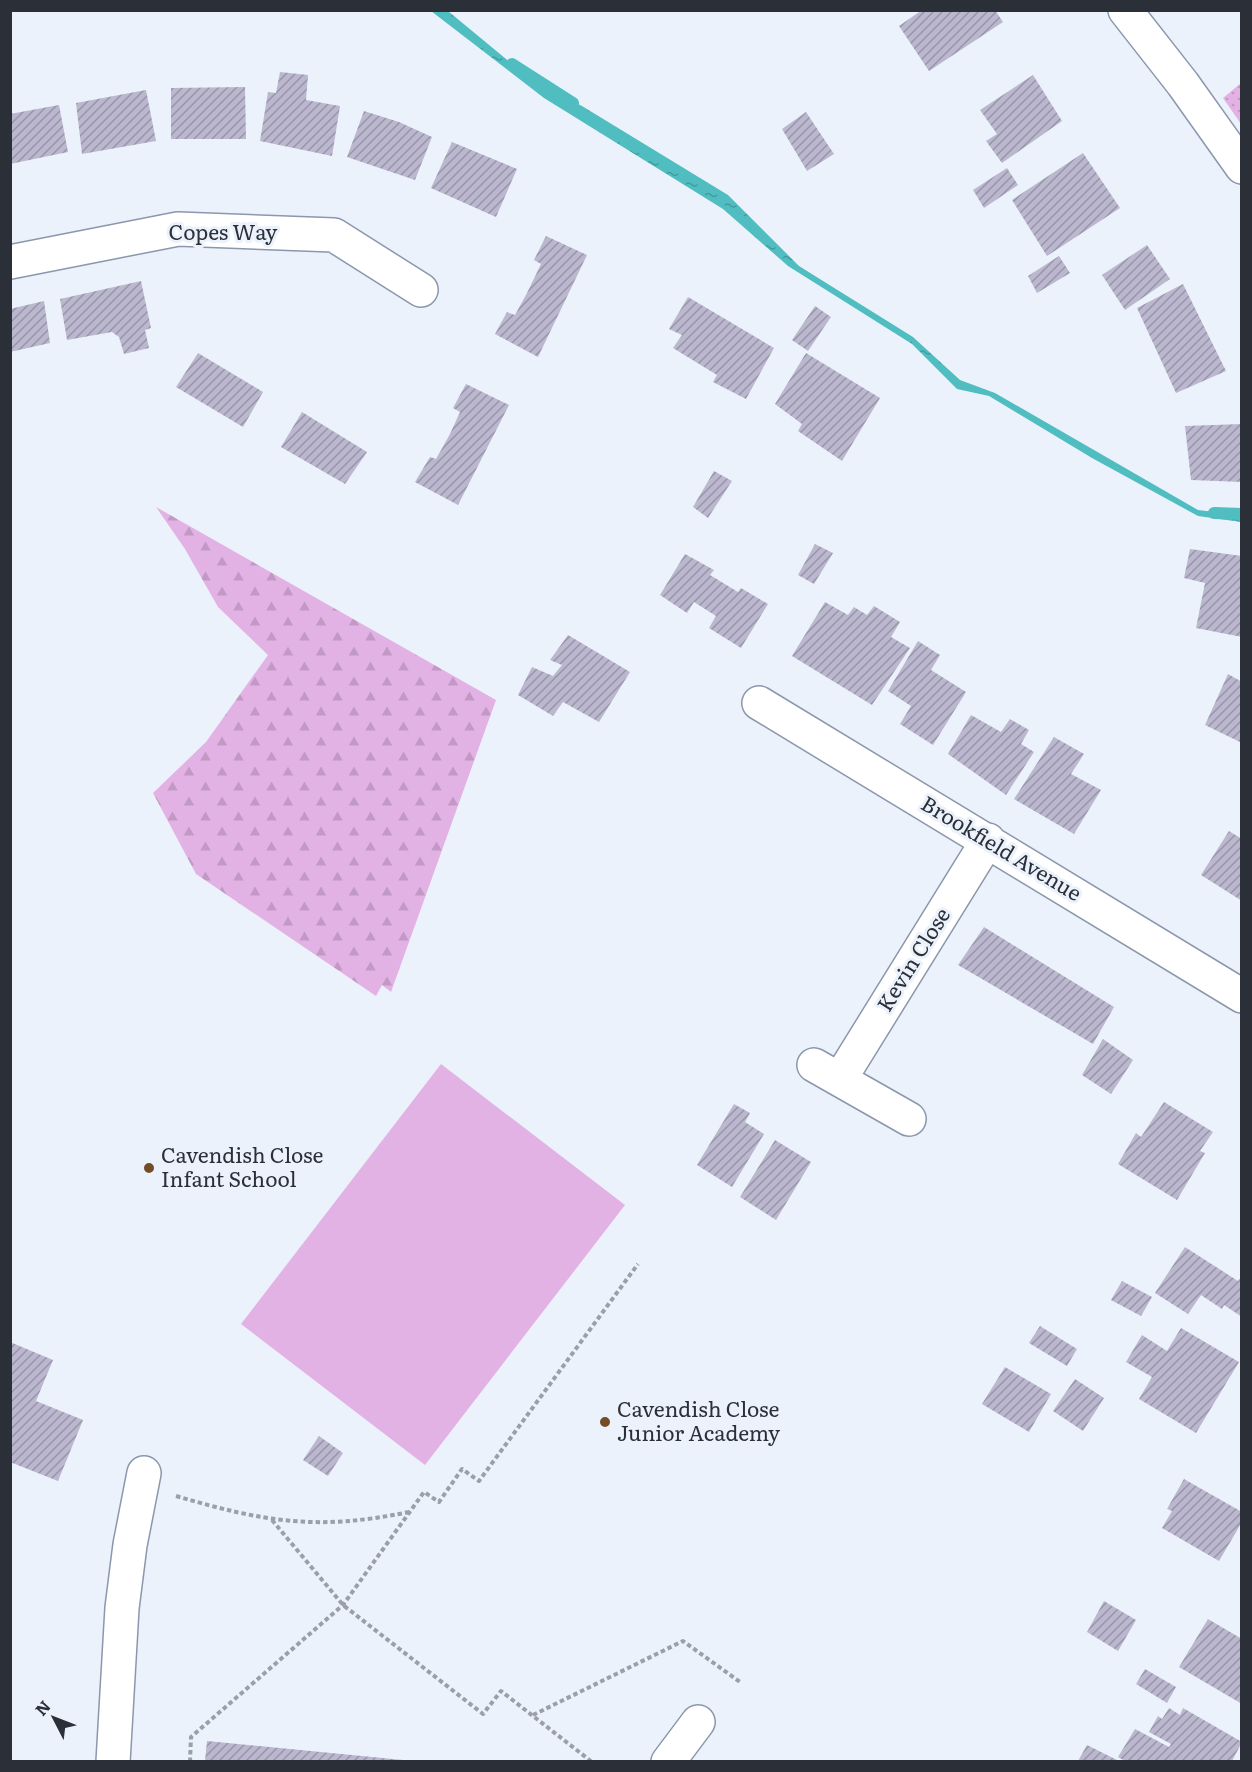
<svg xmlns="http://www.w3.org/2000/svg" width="1252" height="1772" viewBox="0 0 1252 1772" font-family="Literata,serif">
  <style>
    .grass { fill: url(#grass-dots) }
    .forest { fill: url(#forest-firs) }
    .park { fill: #e2b2e4 }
    .water { fill: url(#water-ripples) }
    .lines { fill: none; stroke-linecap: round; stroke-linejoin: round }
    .stream { stroke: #50bec1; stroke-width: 12 }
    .building { fill: url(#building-hatch) }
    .minor-casing { stroke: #8b97ac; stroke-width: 36 }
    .path { stroke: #9aa0a9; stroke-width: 4; stroke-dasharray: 4.5 3; stroke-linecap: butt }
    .minor { stroke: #fff; stroke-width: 33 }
    .poi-dot { fill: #734c29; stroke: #ecf2fb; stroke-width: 2 }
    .labels { text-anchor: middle; stroke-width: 6; stroke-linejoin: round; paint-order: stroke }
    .street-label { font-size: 21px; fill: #2a2f38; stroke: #ecf2fb }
    .poi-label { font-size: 21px; fill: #2a2f38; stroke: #ecf2fb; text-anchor: start }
  </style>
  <defs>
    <pattern id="grass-dots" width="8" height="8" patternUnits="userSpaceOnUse" patternTransform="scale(1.5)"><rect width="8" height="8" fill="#e2b2e4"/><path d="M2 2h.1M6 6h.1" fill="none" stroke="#c299c4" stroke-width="1.8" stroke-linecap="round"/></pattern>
    <pattern id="forest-firs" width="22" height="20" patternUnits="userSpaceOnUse" patternTransform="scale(1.5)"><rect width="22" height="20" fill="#e2b2e4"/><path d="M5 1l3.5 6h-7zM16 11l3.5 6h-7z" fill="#c299c4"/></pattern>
    <pattern id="water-ripples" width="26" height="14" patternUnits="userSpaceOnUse" patternTransform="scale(1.5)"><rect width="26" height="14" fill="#50bec1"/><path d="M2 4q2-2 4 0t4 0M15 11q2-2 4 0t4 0" fill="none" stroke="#439b9e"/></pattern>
    <pattern id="building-hatch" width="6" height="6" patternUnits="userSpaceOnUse" patternTransform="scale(1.5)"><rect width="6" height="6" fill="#bbb7cf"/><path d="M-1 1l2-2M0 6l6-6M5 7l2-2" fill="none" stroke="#9895a9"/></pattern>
  </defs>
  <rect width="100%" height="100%" fill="#ecf2fb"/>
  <!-- grass -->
  <path class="grass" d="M 1241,83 L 1241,124 L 1223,98 Z"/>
  <!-- forest -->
  <path class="forest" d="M 156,507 L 496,700 L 391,992 L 382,985 L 376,996 L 196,874 L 153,793 L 206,742 L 268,655 L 218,607 L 185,549 Z"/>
  <!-- park -->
  <path class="park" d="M 441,1064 L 625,1205 L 425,1465 L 241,1324 Z"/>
  <!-- water -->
  <path class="water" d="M 431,11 L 448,11 L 511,63 L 554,92 L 582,106 L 728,195 L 799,266 L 913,337 L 960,380 L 995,393 L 1198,510 L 1241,515 L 1241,522 L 1198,516 L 1092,458 L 989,396 L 957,389 L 912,344 L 788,266 L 723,209 L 544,98 Z"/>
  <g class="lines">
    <!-- stream -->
    <path class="stream" d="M 512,64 L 573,103
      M 1214,513 L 1242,514"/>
  </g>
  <!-- building -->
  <path class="building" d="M 922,10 L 995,10 L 1003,22 L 929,71 L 899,26 Z
    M 280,72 L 308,75 L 306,100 L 340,106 L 332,156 L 260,141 L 268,92 L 276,93 Z
    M 1033,75 L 1062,121 L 1002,163 L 986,141 L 997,134 L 980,110 Z
    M 245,87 L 246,139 L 171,139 L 171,88 Z
    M 146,90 L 156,141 L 82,154 L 76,103 Z
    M 59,105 L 68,152 L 10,164 L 10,114 Z
    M 364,111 L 399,122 L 432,137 L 415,180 L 347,157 Z
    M 806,112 L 834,154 L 807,171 L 782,129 Z
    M 452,142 L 517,169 L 496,217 L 431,188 Z
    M 1083,153 L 1120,208 L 1047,256 L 1012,200 Z
    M 1007,168 L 1018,185 L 984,208 L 973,190 Z
    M 546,236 L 587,255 L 538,357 L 495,334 L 507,312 L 515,315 L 527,293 L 541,264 L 534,260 Z
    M 1147,245 L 1170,279 L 1125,310 L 1102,275 Z
    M 1059,256 L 1070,273 L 1037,293 L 1028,276 Z
    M 141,281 L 151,328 L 145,330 L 149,348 L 124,354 L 119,337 L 112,332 L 67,340 L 60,299 Z
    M 1183,284 L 1226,371 L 1176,393 L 1137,308 Z
    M 688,297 L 774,348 L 746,399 L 713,382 L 717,375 L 673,348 L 682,335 L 669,329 Z
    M 44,301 L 50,343 L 10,352 L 10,309 Z
    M 815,306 L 831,317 L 808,351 L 792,340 Z
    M 198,353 L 263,392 L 243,427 L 176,387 Z
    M 806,353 L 880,398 L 842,461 L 798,431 L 802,424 L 775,404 Z
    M 466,384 L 509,405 L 458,505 L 415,482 L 430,457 L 436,459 L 450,434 L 460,412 L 453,408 Z
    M 302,412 L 367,452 L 345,484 L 281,447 Z
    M 1242,424 L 1242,482 L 1191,480 L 1185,426 Z
    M 714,471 L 732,481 L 708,518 L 693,507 Z
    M 815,544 L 833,553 L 814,584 L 798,575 Z
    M 1190,549 L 1242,556 L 1242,637 L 1196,628 L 1205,583 L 1184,578 Z
    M 685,554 L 714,570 L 710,575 L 738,592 L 741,588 L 768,604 L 741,648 L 709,628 L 716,616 L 694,602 L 687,613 L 660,595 Z
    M 825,602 L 848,615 L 854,607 L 867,615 L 874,606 L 900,622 L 891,637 L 910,648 L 872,705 L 792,656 Z
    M 568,635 L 630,672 L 599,722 L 563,702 L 553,716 L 518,695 L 532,667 L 553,676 L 562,665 L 550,660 Z
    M 918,641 L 940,655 L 931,670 L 966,692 L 933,745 L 900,724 L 911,706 L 888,691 Z
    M 1228,674 L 1242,682 L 1242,743 L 1205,725 Z
    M 971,715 L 1001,732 L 1010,719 L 1029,730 L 1021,744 L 1034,752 L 1006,795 L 948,754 Z
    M 1054,737 L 1084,754 L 1071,774 L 1101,790 L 1074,834 L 1014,799 Z
    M 1229,831 L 1242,839 L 1242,901 L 1201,875 Z
    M 984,927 L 1114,1007 L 1093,1044 L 958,965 Z
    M 1103,1039 L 1133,1060 L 1111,1094 L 1082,1075 Z
    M 1164,1102 L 1213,1132 L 1200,1151 L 1205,1153 L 1177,1200 L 1118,1164 L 1136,1133 L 1141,1137 Z
    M 734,1104 L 750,1113 L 745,1122 L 764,1134 L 732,1187 L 697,1165 Z
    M 775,1140 L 811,1162 L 776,1220 L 740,1197 Z
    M 1185,1247 L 1238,1281 L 1242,1276 L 1242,1317 L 1224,1305 L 1222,1309 L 1201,1295 L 1188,1314 L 1155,1293 Z
    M 1122,1281 L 1152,1297 L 1141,1316 L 1111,1300 Z
    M 1040,1326 L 1077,1349 L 1067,1366 L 1029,1343 Z
    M 1181,1328 L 1239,1362 L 1196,1433 L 1139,1399 L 1152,1377 L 1126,1362 L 1142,1335 L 1167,1351 Z
    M 10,1342 L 53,1360 L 36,1401 L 83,1420 L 58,1481 L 10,1462 Z
    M 1005,1367 L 1051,1394 L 1029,1432 L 982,1404 Z
    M 1075,1379 L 1104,1398 L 1083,1431 L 1053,1411 Z
    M 319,1436 L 343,1453 L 328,1476 L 303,1460 Z
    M 1184,1479 L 1242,1512 L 1242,1522 L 1219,1561 L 1162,1528 L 1172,1511 L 1167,1509 Z
    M 1104,1601 L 1136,1620 L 1118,1651 L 1087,1632 Z
    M 1208,1619 L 1242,1639 L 1242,1704 L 1179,1667 Z
    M 1145,1669 L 1176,1687 L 1167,1703 L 1136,1684 Z
    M 1169,1708 L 1180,1715 L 1183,1708 L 1242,1742 L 1232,1761 L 1125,1761 L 1118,1757 L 1135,1729 L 1169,1747 L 1171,1744 L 1149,1732 L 1158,1716 L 1162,1719 Z
    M 207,1741 L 403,1760 L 403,1761 L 205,1761 Z
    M 1087,1745 L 1119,1761 L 1078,1761 Z"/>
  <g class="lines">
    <defs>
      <path id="minor" d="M 1125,10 L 1183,84 L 1242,167
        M 10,262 L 178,229 L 334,235 L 421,290
        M 759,703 L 1242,996
        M 814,1065 L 909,1119
        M 840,1079 L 988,840
        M 113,1762 L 122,1608 L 130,1545 L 144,1473
        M 668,1762 L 698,1722"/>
    </defs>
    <!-- minor casing -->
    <use href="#minor" class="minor-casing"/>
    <!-- path -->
    <path class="path" d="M 176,1496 C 265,1522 317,1531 409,1512
      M 272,1520 L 343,1605 L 483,1714 L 501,1691 L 592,1762
      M 533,1715 L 683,1641 L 740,1682
      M 190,1762 L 191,1737 L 343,1605 L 424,1492 L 439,1502 L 462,1469 L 479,1481 L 638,1264"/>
    <!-- minor -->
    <use href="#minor" class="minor"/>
  </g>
  <!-- markers -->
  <g class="poi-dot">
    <circle cx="149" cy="1168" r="6"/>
    <circle cx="605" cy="1422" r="6"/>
  </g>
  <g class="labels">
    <!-- street labels -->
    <g class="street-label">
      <text x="223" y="240">Copes Way</text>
      <text transform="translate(1001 849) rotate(31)" y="7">Brookfield Avenue</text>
      <text transform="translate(914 960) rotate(-58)" y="7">Kevin Close</text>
    </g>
    <!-- poi labels -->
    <g class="poi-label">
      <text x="161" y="1163">Cavendish Close<tspan x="161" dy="24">Infant School</tspan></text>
      <text x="617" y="1417">Cavendish Close<tspan x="617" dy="24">Junior Academy</tspan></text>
    </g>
  </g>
  <!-- border -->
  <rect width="1252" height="1772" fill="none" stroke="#2a2f38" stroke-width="24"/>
  <!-- north arrow -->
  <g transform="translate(54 1718) rotate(312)" stroke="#ecf2fb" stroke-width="4.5" paint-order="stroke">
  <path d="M0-4.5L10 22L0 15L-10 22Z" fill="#2a2f38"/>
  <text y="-9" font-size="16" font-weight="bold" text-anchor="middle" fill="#2a2f38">N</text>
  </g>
</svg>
